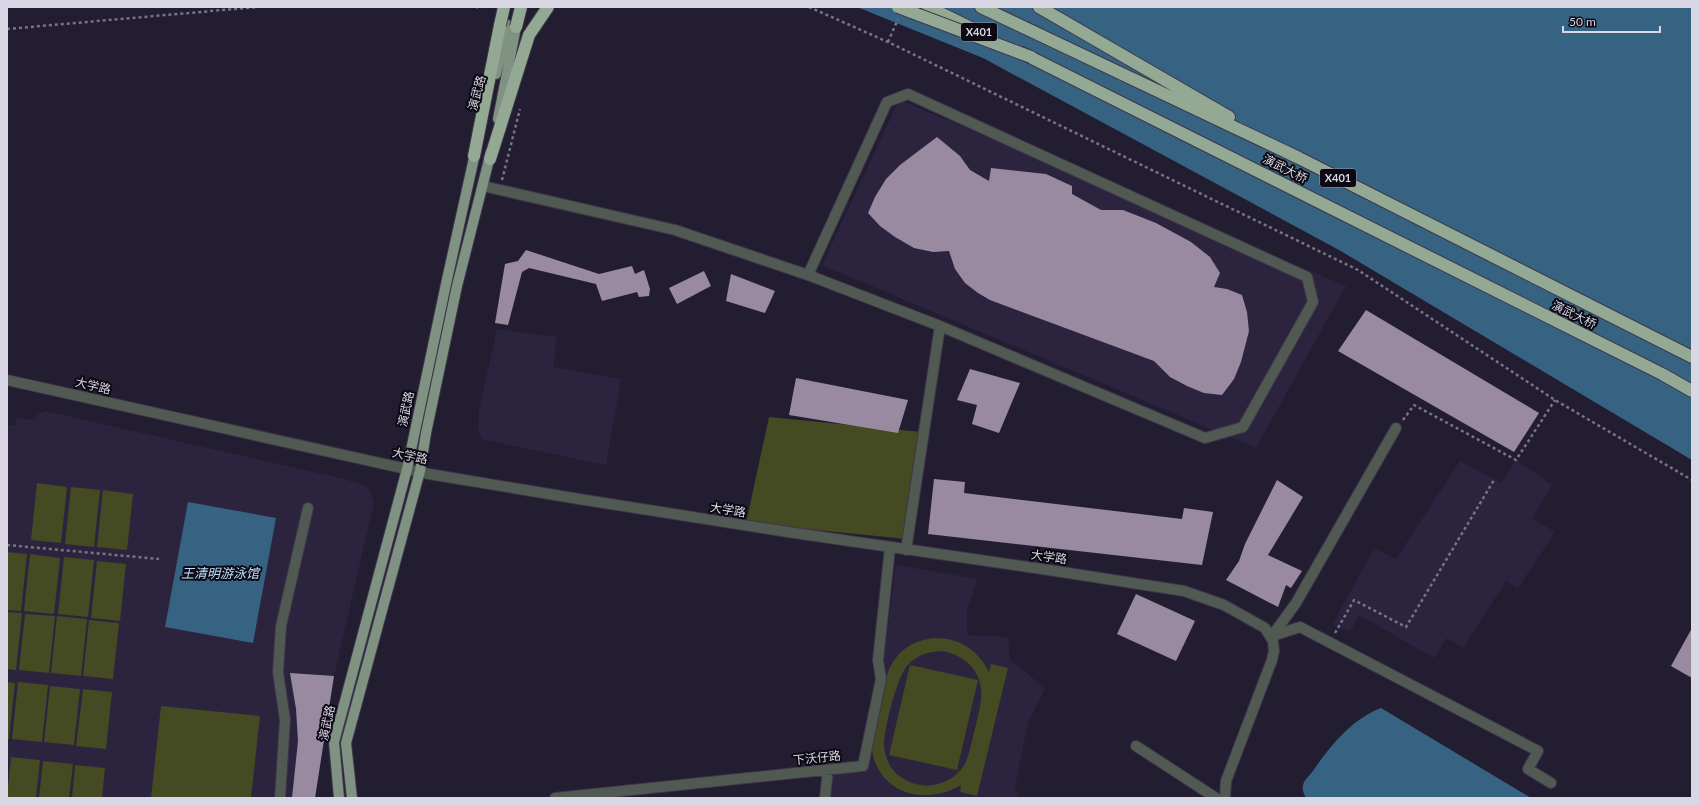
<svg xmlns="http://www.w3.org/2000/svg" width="1699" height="805" viewBox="0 0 1699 805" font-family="Lato,'Noto Sans SC',sans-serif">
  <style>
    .built { fill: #2c243f }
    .green { fill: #444a21; fill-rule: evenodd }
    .water { fill: #376382 }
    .building { fill: #9a8aa1 }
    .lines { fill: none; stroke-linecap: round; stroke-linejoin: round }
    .minor-casing { stroke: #3d374b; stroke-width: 12 }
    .major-casing { stroke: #3d374b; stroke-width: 12 }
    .highway-casing { stroke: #3d374b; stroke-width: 14 }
    .path { stroke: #787485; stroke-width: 2.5; stroke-dasharray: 3 3; stroke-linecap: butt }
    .minor { stroke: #515a52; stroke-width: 10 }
    .major { stroke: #809382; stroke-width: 10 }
    .highway { stroke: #93a994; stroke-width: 12 }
    .highway-bridge-casing { stroke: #3d374b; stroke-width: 14; stroke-linecap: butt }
    .highway-bridge { stroke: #93a994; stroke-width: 12 }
    .labels { text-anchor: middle; stroke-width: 4; stroke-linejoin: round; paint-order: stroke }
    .shield { fill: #0c0912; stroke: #9c99a6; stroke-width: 1 }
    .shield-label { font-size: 11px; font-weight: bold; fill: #dad7e5 }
    .street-label { font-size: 12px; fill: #dad7e5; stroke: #0c0912 }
    .water-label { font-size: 13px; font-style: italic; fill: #b7e0fe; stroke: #0c0912 }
  </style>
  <rect width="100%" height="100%" fill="#231d32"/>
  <!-- built -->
  <path class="built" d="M 899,100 L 1346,286 L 1256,448 L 822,265 Z
    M 497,329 L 557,337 L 553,367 L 621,379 L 606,465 L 490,441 L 482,439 L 478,429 L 479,410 Z
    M 45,411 L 344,479 L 360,484 L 369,489 L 374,502 L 334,676 L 315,798 L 7,798 L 7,425 L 14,426 L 17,418 L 34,420 L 38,414 Z
    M 1516,460 L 1552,485 L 1532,518 L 1555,532 L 1518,588 L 1506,581 L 1463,648 L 1447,638 L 1434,658 L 1359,615 L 1350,632 L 1333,624 L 1374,548 L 1396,559 L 1460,461 L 1502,483 Z
    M 896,565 L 977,579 L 967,611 L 967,635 L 1008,637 L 1010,660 L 1045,688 L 1028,722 L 1015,787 L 1019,798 L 828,798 L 828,781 L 835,771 L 864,773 L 884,676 L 884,657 Z"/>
  <!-- green -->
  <path class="green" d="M 769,417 L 921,432 L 906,539 L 746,523 Z
    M 37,483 L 67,487 L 61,543 L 31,540 Z
    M 71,487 L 100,490 L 94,547 L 65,544 Z
    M 103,490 L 133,494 L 127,550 L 97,547 Z
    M 7,552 L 27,554 L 21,611 L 7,610 Z
    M 30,554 L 60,558 L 54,614 L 24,611 Z
    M 64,557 L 94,560 L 88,617 L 58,614 Z
    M 97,561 L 126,564 L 120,621 L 91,618 Z
    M 7,612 L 22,613 L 16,670 L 7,669 Z
    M 25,614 L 55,616 L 49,673 L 19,670 Z
    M 57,616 L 87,619 L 81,676 L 51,673 Z
    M 89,620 L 119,623 L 113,679 L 83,676 Z
    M 935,638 C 960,638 978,650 989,672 L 991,664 L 1008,668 L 977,796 L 960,792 L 961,785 C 928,805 883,796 873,755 C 870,741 875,726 878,713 C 885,676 890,643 935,638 ZM 942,651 C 966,655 984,673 981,699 C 980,709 977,719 975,729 C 972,740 970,753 965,764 C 955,781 934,789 916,784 C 904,781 893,773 888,762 C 886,756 884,750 884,744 C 884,729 897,677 907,666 C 916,655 928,652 942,651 Z
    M 910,665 L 978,680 L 957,770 L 889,755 Z
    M 7,682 L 15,683 L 9,739 L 7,739 Z
    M 18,682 L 48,685 L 42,742 L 12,739 Z
    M 50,686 L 80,689 L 74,745 L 44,742 Z
    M 83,689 L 112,692 L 106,749 L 76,746 Z
    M 161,706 L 260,716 L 251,798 L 151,798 Z
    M 11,757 L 40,760 L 36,798 L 7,798 Z
    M 43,761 L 73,764 L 69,798 L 39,798 Z
    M 75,765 L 105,768 L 102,798 L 72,798 Z"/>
  <!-- water -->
  <path class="water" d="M 857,7 L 1692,7 L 1692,460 L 1339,250 L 983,58 Z
    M 188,502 L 276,518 L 253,643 L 165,627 Z
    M 1381,708 L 1531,798 L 1306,798 C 1304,794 1302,791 1303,786 C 1303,781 1310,775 1313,771 C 1330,746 1352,719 1381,708 Z"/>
  <!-- building -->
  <path class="building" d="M 937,137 L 960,156 L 970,170 L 989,181 L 991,168 L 1046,174 L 1072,186 L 1072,194 L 1101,210 L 1123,210 L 1156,223 L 1191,242 L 1210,257 L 1220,273 L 1214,287 L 1227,289 L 1242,295 L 1247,312 L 1249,331 L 1241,362 L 1234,379 L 1222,395 L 1204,393 L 1187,386 L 1170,377 L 1154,361 L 990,300 L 978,293 L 965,283 L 955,269 L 949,251 L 933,252 L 914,248 L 895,237 L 880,226 L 868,213 L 875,197 L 886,179 L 900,165 Z
    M 526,250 L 599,274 L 632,266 L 635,274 L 644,270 L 650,289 L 649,296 L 639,297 L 637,292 L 602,301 L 596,284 L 529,268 L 522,272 L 508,325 L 495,323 L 505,264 L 518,261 Z
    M 704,271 L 711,286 L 677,304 L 669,288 Z
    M 731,274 L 775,291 L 765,313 L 726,301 Z
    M 1366,310 L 1539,413 L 1514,452 L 1338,351 Z
    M 970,369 L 1020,383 L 999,433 L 972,424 L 977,405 L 957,400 Z
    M 796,378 L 908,400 L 898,433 L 789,415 Z
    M 934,479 L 965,482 L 964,493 L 1098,509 L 1182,519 L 1184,508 L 1213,512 L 1202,565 L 928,534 Z
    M 1277,480 L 1303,497 L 1268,555 L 1302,571 L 1291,588 L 1286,585 L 1278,607 L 1226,580 L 1239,561 L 1245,544 Z
    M 1136,594 L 1195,621 L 1176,661 L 1117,634 Z
    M 1692,628 L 1692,678 L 1671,666 Z
    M 290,673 L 334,676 L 315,798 L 292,798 L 298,741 L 296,709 Z"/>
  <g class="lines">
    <defs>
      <path id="minor" d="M 483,186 L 675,230 L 808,275 L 940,326 L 906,550
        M 808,275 L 887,102 L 908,94 L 1307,277 L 1313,302 L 1243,427 L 1205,438 L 940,326
        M 7,380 L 429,474 L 585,500 L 788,532 L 1049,570 L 1184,591 L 1224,605 L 1265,628 L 1273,641 L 1274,651 L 1272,660 L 1226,781 L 1225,798
        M 1272,636 L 1300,627 L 1538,751 L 1528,769 L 1551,783
        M 1272,636 L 1296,603 L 1396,428
        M 1136,746 L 1216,798
        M 280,798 L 285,720 L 278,672 L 281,626 L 308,508
        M 555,798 L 863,766 L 881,679 L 878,660 L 890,548
        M 825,798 L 828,770"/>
      <path id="major" d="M 496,74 L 508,25
        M 498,119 L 516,27
        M 339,798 L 334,742 L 407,469 L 446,284 L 476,149
        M 352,798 L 346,743 L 420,471 L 426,433 L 457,286 L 491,152"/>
      <path id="highway" d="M 928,7 L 985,35
        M 981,7 L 1299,158 L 1692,357
        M 1039,7 L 1229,117
        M 1022,53 L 1662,374 L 1692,391
        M 474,156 L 500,25
        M 490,159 L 529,35"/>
    </defs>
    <!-- minor casing -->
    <use href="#minor" class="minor-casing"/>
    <!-- major casing -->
    <use href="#major" class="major-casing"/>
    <!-- highway casing -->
    <use href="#highway" class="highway-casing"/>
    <!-- path -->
    <path class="path" d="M 477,7 L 478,8
      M 809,7 L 888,42 L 1358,270 L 1555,400 L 1692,480
      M 7,29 L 257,7
      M 888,42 L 898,19
      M 502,180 L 520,109
      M 1403,420 L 1414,405 L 1516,460 L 1555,400
      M 7,545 L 159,559
      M 1335,633 L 1354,600 L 1406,627 L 1494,480"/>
    <!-- minor -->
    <use href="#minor" class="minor"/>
    <!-- major -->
    <use href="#major" class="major"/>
    <!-- highway -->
    <use href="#highway" class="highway"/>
    <defs>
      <path id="highway-bridge" d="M 898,7 L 1031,57
        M 500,25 L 504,7
        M 516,27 L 521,7
        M 529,35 L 548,7"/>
    </defs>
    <!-- highway-bridge casing -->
    <use href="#highway-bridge" class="highway-bridge-casing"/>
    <!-- highway-bridge -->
    <use href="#highway-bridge" class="highway-bridge"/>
  </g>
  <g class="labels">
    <!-- shield labels -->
    <g class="shield">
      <rect x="961" y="23" width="36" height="18" rx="3"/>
      <rect x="1320" y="169" width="36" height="18" rx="3"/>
    </g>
    <g class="shield-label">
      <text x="979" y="36">X401</text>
      <text x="1338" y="182">X401</text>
    </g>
    <!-- street labels -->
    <g class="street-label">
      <text transform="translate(477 93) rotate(-75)" y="4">演武路</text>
      <text transform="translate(1285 169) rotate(27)" y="4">演武大桥</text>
      <text transform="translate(1574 315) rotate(26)" y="4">演武大桥</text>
      <text transform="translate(93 386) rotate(13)" y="4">大学路</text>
      <text transform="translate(406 409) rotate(-78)" y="4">演武路</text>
      <text transform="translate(410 456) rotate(12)" y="4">大学路</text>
      <text transform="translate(728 510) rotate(9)" y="4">大学路</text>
      <text transform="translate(1049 557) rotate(8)" y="4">大学路</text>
      <text transform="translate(327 723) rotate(-78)" y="4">演武路</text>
      <text transform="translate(817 758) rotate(-6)" y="4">下沃仔路</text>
    </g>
    <!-- water labels -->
    <g class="water-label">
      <text x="220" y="578">王清明游泳馆</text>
    </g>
  </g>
  <!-- border -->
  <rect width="1699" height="805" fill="none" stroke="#dad7e5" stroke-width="16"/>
  <!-- scale -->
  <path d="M1563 26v6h97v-6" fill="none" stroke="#dad7e5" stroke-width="2"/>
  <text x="1569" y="26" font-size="12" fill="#dad7e5" stroke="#0c0912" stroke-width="3" paint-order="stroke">50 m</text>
</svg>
